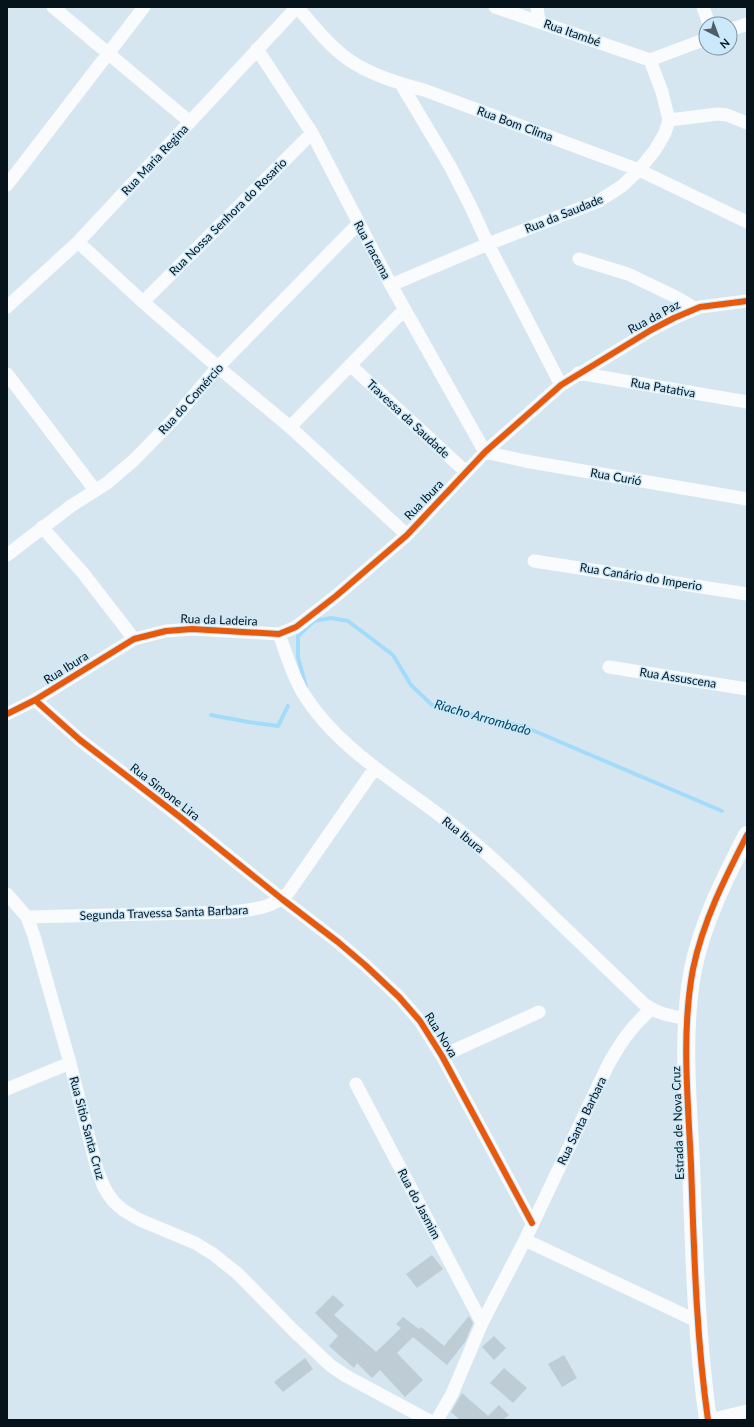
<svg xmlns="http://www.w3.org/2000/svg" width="754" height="1427" viewBox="0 0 754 1427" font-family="Lato,sans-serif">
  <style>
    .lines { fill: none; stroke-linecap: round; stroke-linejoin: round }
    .stream { stroke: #a2dcfa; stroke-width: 4 }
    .building { fill: #beccd5 }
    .street { stroke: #f9fbfd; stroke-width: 13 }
    .secondary { stroke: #f9fbfd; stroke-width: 18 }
    .cycleway-casing { stroke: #cbe9fa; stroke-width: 8 }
    .cycleway { stroke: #e8590c; stroke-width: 6 }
    .labels { text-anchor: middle; stroke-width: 3; stroke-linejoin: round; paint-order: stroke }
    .street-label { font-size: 12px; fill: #06131a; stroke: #cbe9fa }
    .water-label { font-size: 13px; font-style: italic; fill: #01455e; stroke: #cbe9fa }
  </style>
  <rect width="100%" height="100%" fill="#d6e6f0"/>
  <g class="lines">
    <!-- stream -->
    <path class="stream" d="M 306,687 L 298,657 L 298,636 L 314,621 L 331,618 L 348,621 L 393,655 L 411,685 L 432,705 L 525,727 L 722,811
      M 211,715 L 248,722 L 278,726 L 288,706"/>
  </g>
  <!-- building -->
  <path class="building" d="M 432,1255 L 443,1269 L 417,1288 L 406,1274 Z
    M 333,1295 L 344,1305 L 334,1315 L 376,1352 L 401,1328 L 396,1324 L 403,1317 L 419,1329 L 421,1327 L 444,1346 L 469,1316 L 473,1323 L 465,1342 L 447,1365 L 413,1337 L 397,1353 L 423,1380 L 405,1397 L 380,1370 L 372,1378 L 357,1363 L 354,1368 L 329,1346 L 338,1336 L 315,1313 Z
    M 494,1336 L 506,1348 L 494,1360 L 482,1347 Z
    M 564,1355 L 577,1378 L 562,1387 L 548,1364 Z
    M 305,1358 L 313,1369 L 283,1392 L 274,1382 Z
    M 504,1368 L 527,1388 L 513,1403 L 490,1383 Z
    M 462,1393 L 488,1416 L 499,1405 L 509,1415 L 503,1420 L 460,1420 L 451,1412 Z"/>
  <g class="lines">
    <!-- street -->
    <path class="street" d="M 53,7 L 190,122
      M 297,7 C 313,25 329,46 349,60 C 371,75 398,83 424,90 L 639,170 L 747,222
      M 495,7 L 650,60
      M 537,7 L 539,21
      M 703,7 L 709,24
      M 730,30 L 747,24
      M 257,49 L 312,133 L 391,285 L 485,452 L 525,461 L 747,499
      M 650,60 L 706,39
      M 401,84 L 450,166 L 470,205 L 488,244 L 561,385
      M 669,120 L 718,114 L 727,115 L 747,123
      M 7,185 L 144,7
      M 78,242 L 143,302 L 218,367 L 290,427 L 407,535
      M 579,259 L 628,274 L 676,297 L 696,309
      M 391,285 L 488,244 L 599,201 L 622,186 L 639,170 L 655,150 L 665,133 L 669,120 L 662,92 L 650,60
      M 143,302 L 312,133
      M 7,307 L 78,242 L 297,7
      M 350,365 L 466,472
      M 578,373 L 747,402
      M 7,374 L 95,490
      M 290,427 L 404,310
      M 42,527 L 83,573 L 134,639
      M 7,555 L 71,506 L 107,483 L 134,460 L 172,421 L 218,367 L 358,224
      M 534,561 L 747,594
      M 279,634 C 286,653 292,675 303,693 C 340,754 416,793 470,839 C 503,866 533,897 563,926 C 590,952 617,978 644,1004 C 657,1014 671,1016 687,1019
      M 609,667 L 747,689
      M 35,700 L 80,740 L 180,817 L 282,899 L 338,942 L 365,965 L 399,997 L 420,1021 L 442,1056 L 532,1223
      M 7,714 L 35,700 L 134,639 L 166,631 L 192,629 L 279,634 L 296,627 L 336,596 L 407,535 L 485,452 L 561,385 L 651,330 L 674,318 L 700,307 L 747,301
      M 7,894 L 27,917 L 34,936 L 70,1063 L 97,1169 L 103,1185 L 108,1194 L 114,1202 L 123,1210 L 140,1220 L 195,1243 L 213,1254 L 237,1273 L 294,1331 L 331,1366 L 346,1376 L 428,1420
      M 27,917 L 234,912 C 254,909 273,908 288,893 L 375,768
      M 442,1056 L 539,1012
      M 356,1084 L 482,1323
      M 7,1089 L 70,1063
      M 525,1240 L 697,1321
      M 437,1420 L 452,1394 L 482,1323 L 525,1240 L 607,1067 C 620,1043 631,1027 651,1009
      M 709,1420 L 747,1411"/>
    <!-- secondary -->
    <path class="secondary" d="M 708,1420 C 696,1335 694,1250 691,1164 C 688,1100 681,1033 693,969 C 703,921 725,878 747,835"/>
    <defs>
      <path id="cycleway" d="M 35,700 L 80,740 L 180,817 L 282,899 L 338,942 L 365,965 L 399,997 L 420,1021 L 442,1056 L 532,1223
        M 7,714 L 35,700 L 134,639 L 166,631 L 192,629 L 279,634 L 296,627 L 336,596 L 407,535 L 485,452 L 561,385 L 651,330 L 674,318 L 700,307 L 747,301
        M 708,1420 C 696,1335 694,1250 691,1164 C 688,1100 681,1033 693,969 C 703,921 725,878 747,835"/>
    </defs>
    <!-- cycleway casing -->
    <use href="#cycleway" class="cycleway-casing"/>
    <!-- cycleway -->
    <use href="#cycleway" class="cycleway"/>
  </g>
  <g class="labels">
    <!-- street labels -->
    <g class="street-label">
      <text transform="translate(572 33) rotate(19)" y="4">Rua Itambé</text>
      <text transform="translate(515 124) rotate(20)" y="4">Rua Bom Clima</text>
      <text transform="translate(155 160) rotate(-47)" y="4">Rua Maria Regina</text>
      <text transform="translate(564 214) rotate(-22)" y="4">Rua da Saudade</text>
      <text transform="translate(228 217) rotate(-45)" y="4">Rua Nossa Senhora do Rosario</text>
      <text transform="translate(372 250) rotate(62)" y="4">Rua Iracema</text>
      <text transform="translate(654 317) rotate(-28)" y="4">Rua da Paz</text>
      <text transform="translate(663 388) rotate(10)" y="4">Rua Patativa</text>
      <text transform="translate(191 399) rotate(-48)" y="4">Rua do Comércio</text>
      <text transform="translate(408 419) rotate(43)" y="4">Travessa da Saudade</text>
      <text transform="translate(616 477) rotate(10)" y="4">Rua Curió</text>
      <text transform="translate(424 500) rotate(-46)" y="4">Rua Ibura</text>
      <text transform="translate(641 577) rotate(9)" y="4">Rua Canário do Imperio</text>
      <text transform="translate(219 620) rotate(2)" y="4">Rua da Ladeira</text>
      <text transform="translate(66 668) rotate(-32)" y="4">Rua Ibura</text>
      <text transform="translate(678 678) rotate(9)" y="4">Rua Assuscena</text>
      <text transform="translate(165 792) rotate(38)" y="4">Rua Simone Lira</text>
      <text transform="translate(463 835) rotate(39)" y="4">Rua Ibura</text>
      <text transform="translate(164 913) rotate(-2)" y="4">Segunda Travessa Santa Barbara</text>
      <text transform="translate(441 1035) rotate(58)" y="4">Rua Nova</text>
      <text transform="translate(582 1121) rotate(-64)" y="4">Rua Santa Barbara</text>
      <text transform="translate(678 1123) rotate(-92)" y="4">Estrada de Nova Cruz</text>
      <text transform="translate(87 1128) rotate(75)" y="4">Rua Sitio Santa Cruz</text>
      <text transform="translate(419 1204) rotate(62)" y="4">Rua do Jasmim</text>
    </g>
    <!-- water labels -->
    <g class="water-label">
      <text transform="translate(483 717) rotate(16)" y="5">Riacho Arrombado</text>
    </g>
  </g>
  <!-- border -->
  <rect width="754" height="1427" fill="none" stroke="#06131a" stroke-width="16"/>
  <!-- north arrow -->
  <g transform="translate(718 36) rotate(138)"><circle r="19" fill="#cbe9fa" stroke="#7c93a0"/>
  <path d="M0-3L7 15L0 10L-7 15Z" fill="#4f5d65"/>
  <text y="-6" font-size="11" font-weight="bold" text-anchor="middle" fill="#06131a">N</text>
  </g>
</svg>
